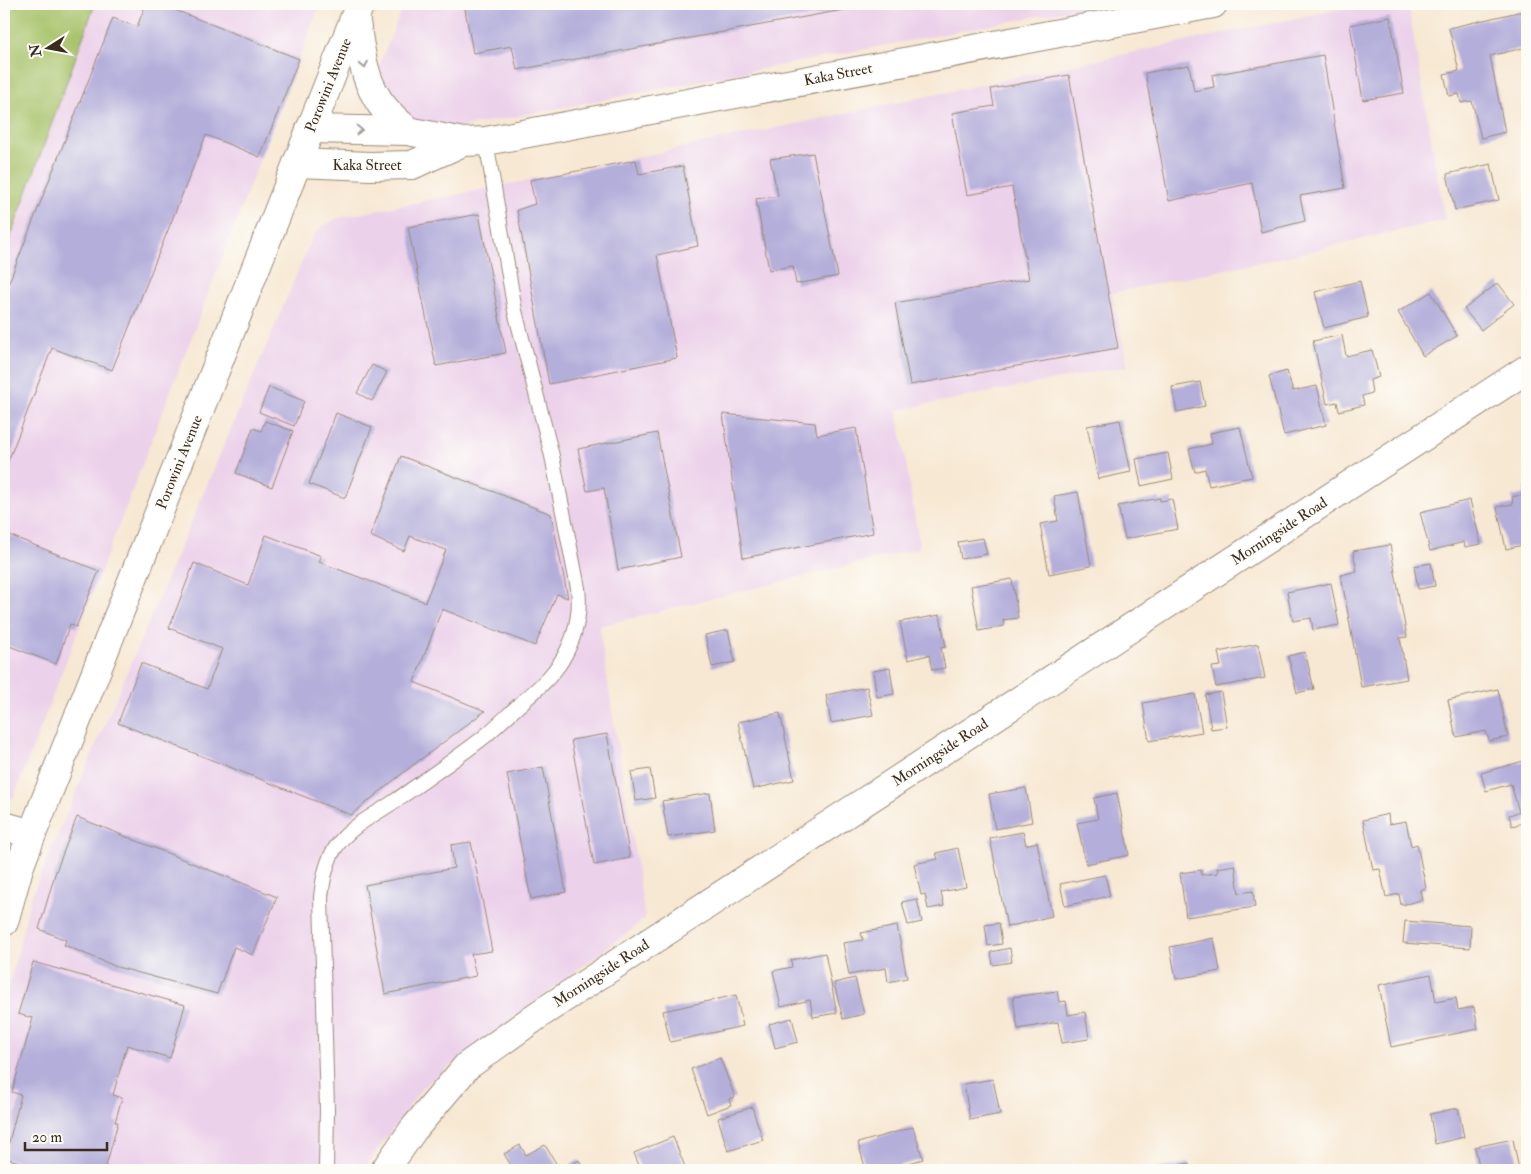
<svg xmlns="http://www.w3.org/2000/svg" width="1531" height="1174" viewBox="0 0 1531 1174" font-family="'IM FELL Double Pica',serif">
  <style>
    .built { fill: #ecd1ea }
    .green { fill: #a7c36a; stroke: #717644 }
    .building { fill: #b4aeda }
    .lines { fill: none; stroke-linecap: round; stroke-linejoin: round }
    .lane-casing { stroke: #998978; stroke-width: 16 }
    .street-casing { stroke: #998978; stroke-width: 30 }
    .secondary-casing { stroke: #998978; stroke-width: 30 }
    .lane { stroke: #fff; stroke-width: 14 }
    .street { stroke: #fff; stroke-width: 28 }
    .secondary { stroke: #fff; stroke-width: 28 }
    .oneway { stroke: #a79f9a }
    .labels { text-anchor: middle; stroke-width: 4; stroke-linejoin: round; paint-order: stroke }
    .street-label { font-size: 15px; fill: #3b2a1e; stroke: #fdfcf7 }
  </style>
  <rect width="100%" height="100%" fill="#fdfcf7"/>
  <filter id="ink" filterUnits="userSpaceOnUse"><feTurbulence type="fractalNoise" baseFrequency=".02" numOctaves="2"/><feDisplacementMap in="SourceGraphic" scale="10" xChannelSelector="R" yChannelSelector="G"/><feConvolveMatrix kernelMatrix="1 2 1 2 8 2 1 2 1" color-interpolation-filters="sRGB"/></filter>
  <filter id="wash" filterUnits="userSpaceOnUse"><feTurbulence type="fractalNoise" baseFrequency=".0096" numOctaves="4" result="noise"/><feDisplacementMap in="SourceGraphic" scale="20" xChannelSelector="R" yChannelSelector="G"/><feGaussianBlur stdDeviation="1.12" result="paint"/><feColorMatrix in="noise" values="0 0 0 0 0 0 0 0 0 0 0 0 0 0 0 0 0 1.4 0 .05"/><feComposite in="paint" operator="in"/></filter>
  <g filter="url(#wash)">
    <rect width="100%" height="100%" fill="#f7e8d3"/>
    <!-- built -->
    <path class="built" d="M 95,4 L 320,4 L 13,799 L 4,796 L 4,255 Z
      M 404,4 L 1100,4 L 425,134 L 373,81 Z
      M 1363,4 L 1408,4 L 1445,220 L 1289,256 L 1112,293 L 1128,366 L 897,410 L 920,548 L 599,626 L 645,919 L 423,1087 L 363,1170 L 4,1170 L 4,1007 L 31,898 L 313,236 L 323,226 L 338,218 L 530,180 Z"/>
    <!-- green -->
    <path class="green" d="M 4,4 L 95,4 L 4,255 Z"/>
    <g id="blocks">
      <!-- building -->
      <path class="building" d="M 146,4 L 160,4 L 299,59 L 260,157 L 206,135 L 112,370 L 52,348 L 4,472 L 4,295 L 113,18 L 137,27 Z
        M 464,4 L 870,4 L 870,5 L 517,70 L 512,46 L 473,53 Z
        M 1527,10 L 1527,47 L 1490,56 L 1505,132 L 1481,138 L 1472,101 L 1461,103 L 1459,94 L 1449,96 L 1444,74 L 1459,71 L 1449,28 Z
        M 1390,17 L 1404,93 L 1363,100 L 1350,25 Z
        M 1323,55 L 1345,188 L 1300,196 L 1305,221 L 1261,232 L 1252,183 L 1169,201 L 1145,73 L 1189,65 L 1194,91 L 1214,87 L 1212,75 Z
        M 1069,75 L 1118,348 L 910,385 L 895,303 L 1029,279 L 1012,187 L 967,195 L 952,113 L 994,106 L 991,89 Z
        M 813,153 L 838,276 L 796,284 L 793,266 L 769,270 L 756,199 L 778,196 L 770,159 Z
        M 636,160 L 639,174 L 683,166 L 698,246 L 657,255 L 677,358 L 549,384 L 517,210 L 535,204 L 530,180 Z
        M 1491,164 L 1499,200 L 1455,210 L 1447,174 Z
        M 479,214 L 506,353 L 436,366 L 408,227 Z
        M 1360,281 L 1368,317 L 1324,328 L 1315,292 Z
        M 1498,283 L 1514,304 L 1481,330 L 1464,309 Z
        M 1431,292 L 1457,336 L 1423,356 L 1398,312 Z
        M 1342,335 L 1346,356 L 1372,350 L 1379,377 L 1370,380 L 1372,393 L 1362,396 L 1364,405 L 1339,411 L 1337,402 L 1327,404 L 1313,341 Z
        M 372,365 L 387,372 L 372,401 L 357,393 Z
        M 1287,371 L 1293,391 L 1317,386 L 1326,425 L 1284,435 L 1269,376 Z
        M 1200,382 L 1205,406 L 1177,412 L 1172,387 Z
        M 269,387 L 304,401 L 294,426 L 259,412 Z
        M 336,413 L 372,427 L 345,498 L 309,484 Z
        M 723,414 L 815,423 L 817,435 L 856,428 L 873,533 L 743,558 Z
        M 1120,420 L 1131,472 L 1098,479 L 1087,426 Z
        M 265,421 L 293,431 L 272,487 L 236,473 L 253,428 L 261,431 Z
        M 1240,427 L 1252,477 L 1209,486 L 1205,469 L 1195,472 L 1189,449 L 1212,444 L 1210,433 Z
        M 657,433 L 681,557 L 618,570 L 604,488 L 587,491 L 578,449 Z
        M 1168,453 L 1173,479 L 1141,486 L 1136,459 Z
        M 401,456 L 551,514 L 568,598 L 557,594 L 535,646 L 442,609 L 414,682 L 485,711 L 408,769 L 351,815 L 118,723 L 141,663 L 207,689 L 222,649 L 169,628 L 194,563 L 248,585 L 266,535 L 321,556 L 319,562 L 425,602 L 446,550 L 410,536 L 404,551 L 370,536 Z
        M 1524,487 L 1527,487 L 1527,544 L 1506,549 L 1497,507 L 1513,504 L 1512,497 L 1525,494 Z
        M 1078,492 L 1091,566 L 1049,574 L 1040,524 L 1058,521 L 1054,496 Z
        M 1160,498 L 1160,501 L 1172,499 L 1178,529 L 1125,539 L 1118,506 Z
        M 1470,500 L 1481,544 L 1465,547 L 1464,542 L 1430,551 L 1420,512 Z
        M 4,533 L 99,571 L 76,627 L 70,624 L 56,664 L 4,644 Z
        M 983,538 L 987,554 L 961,559 L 958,542 Z
        M 1390,545 L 1407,637 L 1400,638 L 1407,679 L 1361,687 L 1341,575 L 1357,571 L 1353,551 Z
        M 1431,563 L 1435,586 L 1418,589 L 1414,566 Z
        M 1012,579 L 1018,618 L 1003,620 L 1004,626 L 979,631 L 971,586 Z
        M 1331,583 L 1339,625 L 1313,630 L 1311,618 L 1293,621 L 1287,592 Z
        M 940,615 L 946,647 L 941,648 L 945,668 L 932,670 L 929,655 L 908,660 L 900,622 Z
        M 728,630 L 735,662 L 712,667 L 705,635 Z
        M 1258,644 L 1265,678 L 1216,687 L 1212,667 L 1221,666 L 1218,652 Z
        M 1305,652 L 1314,689 L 1297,693 L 1288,656 Z
        M 890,668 L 894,694 L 877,697 L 873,671 Z
        M 867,687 L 873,715 L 831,723 L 826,695 Z
        M 1498,689 L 1508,737 L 1489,741 L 1486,731 L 1456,737 L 1448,700 Z
        M 1221,692 L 1227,727 L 1211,729 L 1205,695 Z
        M 1195,694 L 1202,732 L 1149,741 L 1143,703 Z
        M 780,713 L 794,780 L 753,789 L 738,722 Z
        M 607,734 L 630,858 L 594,865 L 571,740 Z
        M 1527,760 L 1527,822 L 1512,826 L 1509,815 L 1519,812 L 1511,784 L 1486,791 L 1481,773 Z
        M 543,767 L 566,892 L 531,899 L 507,774 Z
        M 650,769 L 655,798 L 636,801 L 631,772 Z
        M 1026,788 L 1032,822 L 995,829 L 989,794 Z
        M 710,793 L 715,830 L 668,837 L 662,801 Z
        M 1117,793 L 1129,855 L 1086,864 L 1077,823 L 1098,819 L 1094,798 Z
        M 1388,814 L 1389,824 L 1406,821 L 1411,846 L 1417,844 L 1426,888 L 1420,890 L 1422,900 L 1401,905 L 1399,894 L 1386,897 L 1380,869 L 1373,870 L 1363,820 Z
        M 77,817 L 277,897 L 253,955 L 234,947 L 217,994 L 117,967 L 64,945 L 66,940 L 39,929 L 55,874 Z
        M 1023,832 L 1026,845 L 1037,842 L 1052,916 L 1007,927 L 990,838 Z
        M 471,842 L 492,951 L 471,954 L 476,976 L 385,994 L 365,885 L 454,868 L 451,845 Z
        M 958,848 L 966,887 L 941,892 L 944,906 L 928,909 L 925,894 L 921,895 L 914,864 L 938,859 L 936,853 Z
        M 1235,865 L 1239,893 L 1253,891 L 1255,907 L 1186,917 L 1180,873 L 1201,870 L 1201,875 L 1218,873 L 1217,868 Z
        M 1105,875 L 1110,896 L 1065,906 L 1060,884 Z
        M 917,899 L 922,922 L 908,925 L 902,902 Z
        M 1405,921 L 1471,926 L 1470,948 L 1403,943 Z
        M 999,923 L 1002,944 L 988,946 L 985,925 Z
        M 897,926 L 907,978 L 888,982 L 886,968 L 849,975 L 843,943 L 863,940 L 861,933 Z
        M 1214,938 L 1220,971 L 1176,979 L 1170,947 Z
        M 1010,948 L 1012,962 L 993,965 L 991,952 Z
        M 825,953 L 837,1013 L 813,1017 L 810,1000 L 781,1007 L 773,971 L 792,967 L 791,960 Z
        M 33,962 L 185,1005 L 170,1058 L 127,1045 L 113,1095 L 122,1098 L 115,1122 L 118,1122 L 105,1170 L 50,1170 L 5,1158 L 21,1095 L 12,1092 L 33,1018 L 18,1014 Z
        M 1431,974 L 1436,1002 L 1456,998 L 1458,1010 L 1474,1007 L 1478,1029 L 1391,1047 L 1379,985 Z
        M 855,978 L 864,1014 L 843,1019 L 834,983 Z
        M 1057,991 L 1059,1002 L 1066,1001 L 1068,1015 L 1085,1012 L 1089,1039 L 1062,1043 L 1058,1022 L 1018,1029 L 1013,997 Z
        M 736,995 L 743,1026 L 670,1042 L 663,1011 Z
        M 792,1018 L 798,1042 L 775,1048 L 769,1024 Z
        M 720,1058 L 735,1097 L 729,1099 L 731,1105 L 707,1114 L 691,1069 Z
        M 993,1079 L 1000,1114 L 970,1120 L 964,1084 Z
        M 752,1107 L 763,1140 L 728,1151 L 718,1118 Z
        M 1458,1108 L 1464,1137 L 1435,1144 L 1430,1114 Z
        M 913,1127 L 923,1159 L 885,1170 L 866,1170 L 858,1143 Z
        M 673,1137 L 686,1169 L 641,1170 L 634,1153 Z
        M 1513,1139 L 1519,1170 L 1480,1170 L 1475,1147 Z
        M 520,1145 L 526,1155 L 545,1145 L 560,1170 L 514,1170 L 504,1154 Z
        M 579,1160 L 584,1170 L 562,1170 Z
        M 1189,1163 L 1190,1170 L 1156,1170 L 1156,1169 Z"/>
    </g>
  </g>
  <g filter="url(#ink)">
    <use href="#blocks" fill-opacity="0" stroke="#998978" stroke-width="1"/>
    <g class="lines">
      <defs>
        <path id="lane" d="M 326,1170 L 327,1109 L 321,897 C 323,880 326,861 336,847 C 350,826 375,815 395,801 C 425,780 456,759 484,737 C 496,727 507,716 518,706 C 534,692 551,678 562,660 C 576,637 581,614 578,588 L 552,456 L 515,311 L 486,141"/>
        <path id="street" d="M 310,129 L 408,131 L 463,142 L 486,141 L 1213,4
          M 297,163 L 370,166 L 412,165 L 463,142
          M 4,826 L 32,834
          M 385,1170 L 413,1130 L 467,1066 L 541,1013 L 1527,369"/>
        <path id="secondary" d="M 355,17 C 360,43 362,73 376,96 C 383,110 396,120 408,131
          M 4,922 L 19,868 L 32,834 L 360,4"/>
      </defs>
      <!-- lane casing -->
      <use href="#lane" class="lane-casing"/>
      <!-- street casing -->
      <use href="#street" class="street-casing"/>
      <!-- secondary casing -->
      <use href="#secondary" class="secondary-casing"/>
      <!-- lane -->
      <use href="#lane" class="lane"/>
      <!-- street -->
      <use href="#street" class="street"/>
      <!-- secondary -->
      <use href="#secondary" class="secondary"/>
    </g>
    <!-- one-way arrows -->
    <defs><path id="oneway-chevron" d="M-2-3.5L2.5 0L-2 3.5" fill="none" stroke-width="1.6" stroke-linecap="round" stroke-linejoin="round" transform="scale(1.25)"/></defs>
    <g class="oneway">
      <use href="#oneway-chevron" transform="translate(364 65) rotate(79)"/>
      <use href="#oneway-chevron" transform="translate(359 130) rotate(1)"/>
    </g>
  </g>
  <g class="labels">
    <!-- street labels -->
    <g class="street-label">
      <text transform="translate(838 74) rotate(-11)" y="5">Kaka Street</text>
      <text transform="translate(328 85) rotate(-68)" y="5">Porowini Avenue</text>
      <text x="367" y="170">Kaka Street</text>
      <text transform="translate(179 462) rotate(-68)" y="5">Porowini Avenue</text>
      <text transform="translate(1279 531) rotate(-33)" y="5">Morningside Road</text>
      <text transform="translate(940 752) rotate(-33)" y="5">Morningside Road</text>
      <text transform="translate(601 973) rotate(-33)" y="5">Morningside Road</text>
    </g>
  </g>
  <!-- margin -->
  <rect width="1531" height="1174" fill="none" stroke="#fdfcf7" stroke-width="20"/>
  <!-- north arrow -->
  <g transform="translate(48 48) rotate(259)" stroke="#fdfcf7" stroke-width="4" paint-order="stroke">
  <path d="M0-4L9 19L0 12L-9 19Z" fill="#3b2a1e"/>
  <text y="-8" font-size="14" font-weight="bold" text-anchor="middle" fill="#3b2a1e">N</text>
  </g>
  <!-- scale -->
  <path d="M25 1142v8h82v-8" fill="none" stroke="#3b2a1e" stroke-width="2.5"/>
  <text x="32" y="1142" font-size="15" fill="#3b2a1e" stroke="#fdfcf7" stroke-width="4" paint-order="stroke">20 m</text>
</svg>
